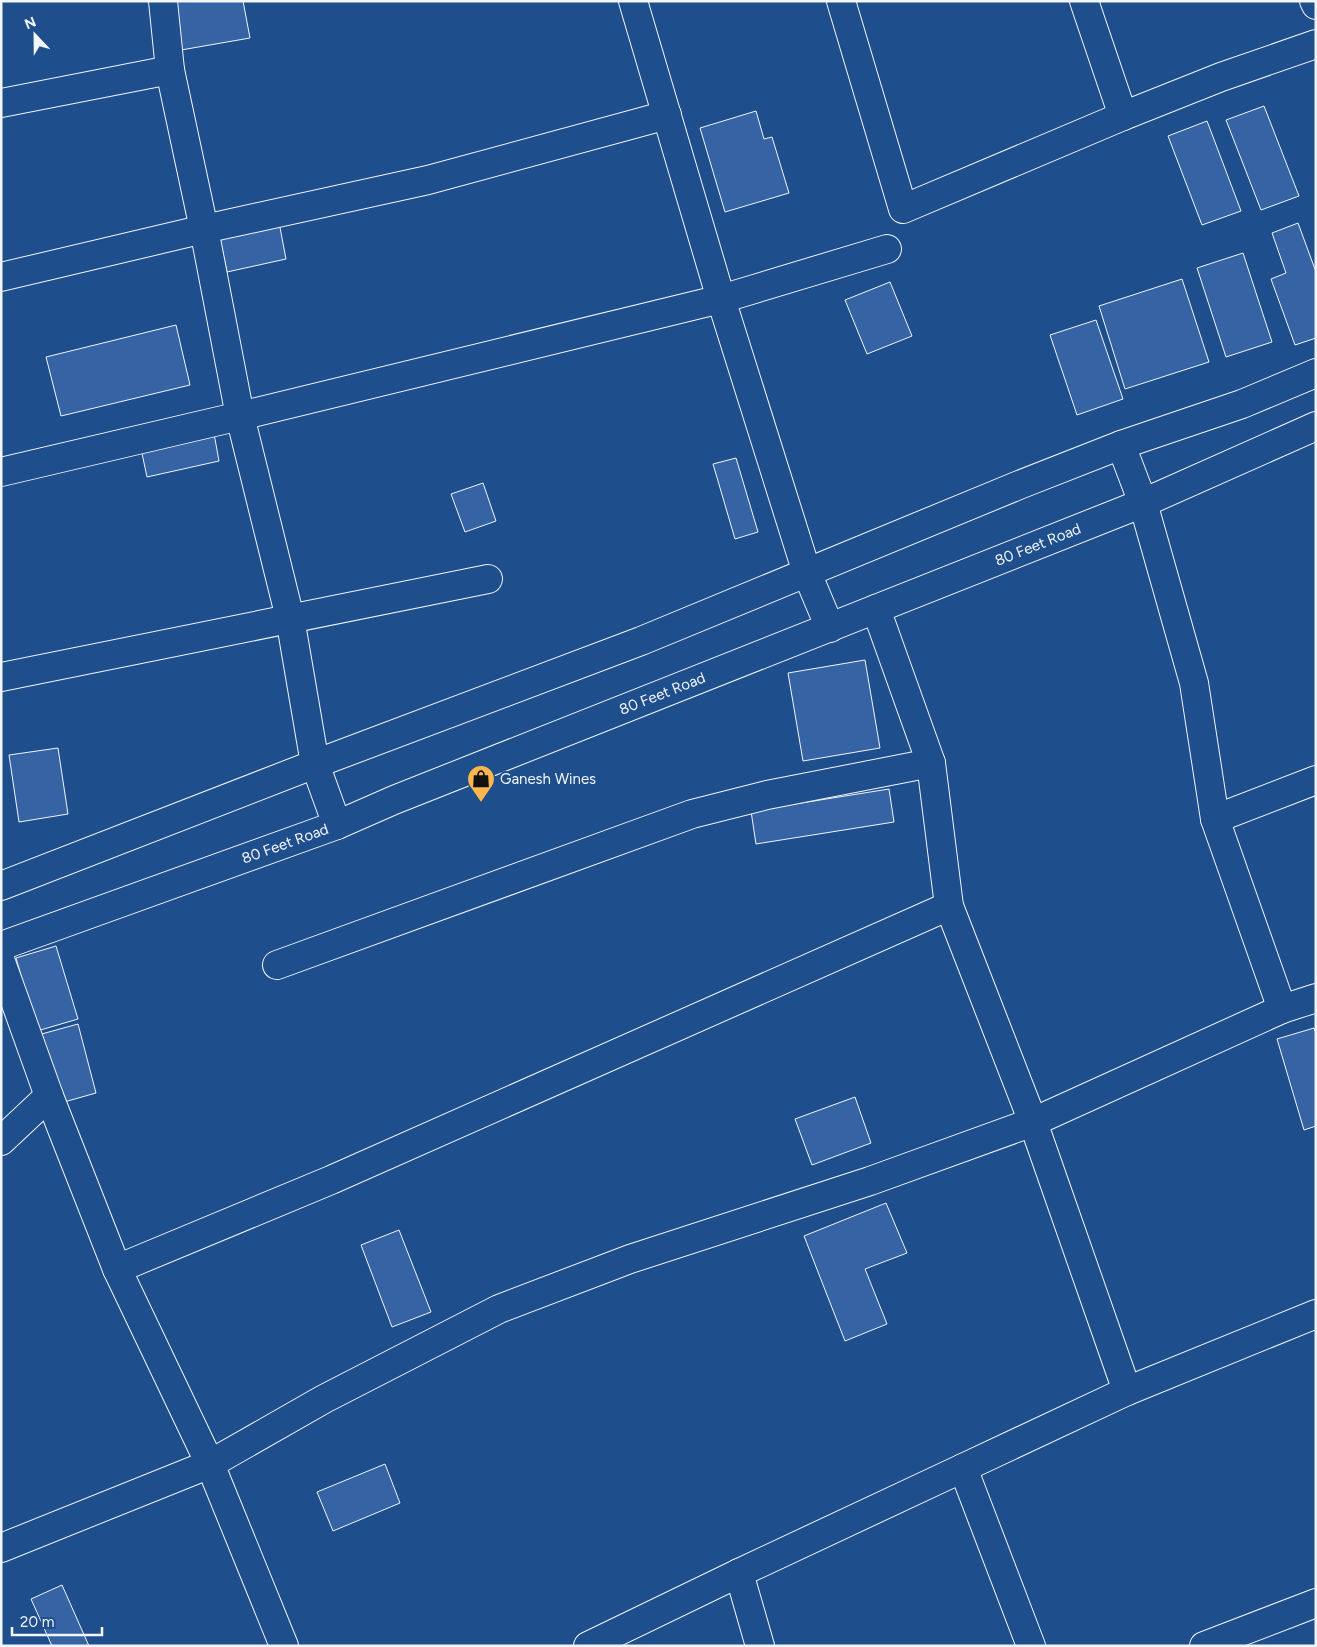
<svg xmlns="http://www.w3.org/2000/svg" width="1317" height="1647" viewBox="0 0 1317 1647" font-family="Figtree,sans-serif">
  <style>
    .building { fill: #3563a3; stroke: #f2f6ff }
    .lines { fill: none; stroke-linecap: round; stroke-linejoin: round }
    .minor-casing { stroke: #f2f6ff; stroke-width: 30 }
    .minor { stroke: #1f4e8c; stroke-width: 28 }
    .labels { text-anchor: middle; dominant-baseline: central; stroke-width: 4; stroke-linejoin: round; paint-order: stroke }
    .street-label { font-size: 15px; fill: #f2f6ff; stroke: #1f4e8c }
    .poi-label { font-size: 15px; fill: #f2f6ff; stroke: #1f4e8c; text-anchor: start }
  </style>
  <rect width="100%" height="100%" fill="#1f4e8c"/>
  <path class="building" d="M172,1H243L250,38L181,50Z
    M1264,106L1299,196L1261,210L1226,120Z
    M756,111L764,139L772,137L789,193L725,212L700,128Z
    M1207,121L1241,211L1202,225L1168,136Z
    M278,217L286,259L227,272L218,230Z
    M1298,223L1316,272V338L1295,345L1271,279L1286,273L1272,233Z
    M1243,253L1272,342L1226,357L1197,268Z
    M1182,279L1209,362L1125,389L1099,306Z
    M890,282L912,336L867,354L845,300Z
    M1096,320L1123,399L1077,415L1050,335Z
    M176,325L190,385L61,416L46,357Z
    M213,428L219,461L147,477L140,444Z
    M736,458L758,532L735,539L713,464Z
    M483,483L496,521L465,532L451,494Z
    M865,660L880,748L803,761L788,673Z
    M58,748L68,814L19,822L9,755Z
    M889,789L894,822L756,844L751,811Z
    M56,946L78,1019L37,1031L16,958Z
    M78,1024L96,1093L57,1104L38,1035Z
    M1314,1028L1316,1034V1126L1304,1130L1277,1039Z
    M855,1097L871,1143L812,1165L795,1119Z
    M886,1203L907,1253L865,1269L887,1324L845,1341L804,1236Z
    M399,1230L431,1312L392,1327L361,1245Z
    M385,1464L400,1503L333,1531L317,1492Z
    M62,1585L89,1646H52L31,1599Z"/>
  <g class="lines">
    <defs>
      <g id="minor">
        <path d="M163,1L170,70L204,229L240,416L290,618L315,764L337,825"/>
        <path d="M633,1L721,299L807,573L830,628"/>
        <path d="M841,1L903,209L1123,116"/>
        <path d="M1084,1L1123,116L1221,77L1316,44"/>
        <path d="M1314,1L1316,5"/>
        <path d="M1,103L170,70"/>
        <path d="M1,277L204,229L428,180L667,115"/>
        <path d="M1121,445L1143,503L1194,683L1215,819L1282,1009"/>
        <path d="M1,472L240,416L721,299L887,249"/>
        <path d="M876,609L931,763L949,906L1033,1122L1127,1391"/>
        <path d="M1,677L488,579"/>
        <path d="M1215,819L1316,780"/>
        <path d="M1,886L315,764L641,641L1019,485L1121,445L1242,404L1316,373"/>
        <path id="s1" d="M1,946L337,825L394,800L1143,503L1316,426"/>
        <path d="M1,962L49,1096L117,1269L210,1464L284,1646"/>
        <path d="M277,965L692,814L767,795L931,763"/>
        <path d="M1,1141L49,1096"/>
        <path d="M117,1269L331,1180L949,906"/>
        <path d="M963,1468L1127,1391L1316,1314"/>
        <path d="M1,1548L210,1464L324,1399L499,1309L630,1259L870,1181L1033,1122L1282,1009L1316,998"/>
        <path d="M739,1573L760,1646"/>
        <path d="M588,1646L739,1573L963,1468L1031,1646"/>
        <path d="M1204,1646L1316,1603"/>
      </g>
    </defs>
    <use href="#minor" class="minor-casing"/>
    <use href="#minor" class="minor"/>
  </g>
  <defs>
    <symbol id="shop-pin" viewBox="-11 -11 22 30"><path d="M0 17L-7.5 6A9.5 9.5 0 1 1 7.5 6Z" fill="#ffb74d" stroke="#1f4e8c"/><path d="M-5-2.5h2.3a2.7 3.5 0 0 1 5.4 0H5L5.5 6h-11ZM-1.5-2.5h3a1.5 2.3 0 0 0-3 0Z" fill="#111"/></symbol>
  </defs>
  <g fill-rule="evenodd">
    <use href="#shop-pin" x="465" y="763" width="32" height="43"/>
  </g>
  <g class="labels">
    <g class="street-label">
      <text stroke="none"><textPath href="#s1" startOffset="1112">80 Feet Road</textPath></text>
      <text stroke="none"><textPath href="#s1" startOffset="708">80 Feet Road</textPath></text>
      <text stroke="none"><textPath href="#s1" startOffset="302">80 Feet Road</textPath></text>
    </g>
    <g class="poi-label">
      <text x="500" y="779">Ganesh Wines</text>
    </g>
  </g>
  <rect width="1317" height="1647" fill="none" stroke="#f2f6ff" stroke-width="5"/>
  <g transform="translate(35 35) rotate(338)" stroke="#1f4e8c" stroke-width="4" paint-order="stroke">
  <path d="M0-4L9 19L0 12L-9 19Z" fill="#f2f6ff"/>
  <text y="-8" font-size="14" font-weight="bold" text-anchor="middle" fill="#f2f6ff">N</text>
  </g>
  <path d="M12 1627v8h90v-8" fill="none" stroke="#f2f6ff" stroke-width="2.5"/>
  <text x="20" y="1627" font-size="15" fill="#f2f6ff" stroke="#1f4e8c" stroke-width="4" paint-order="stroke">20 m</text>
</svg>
